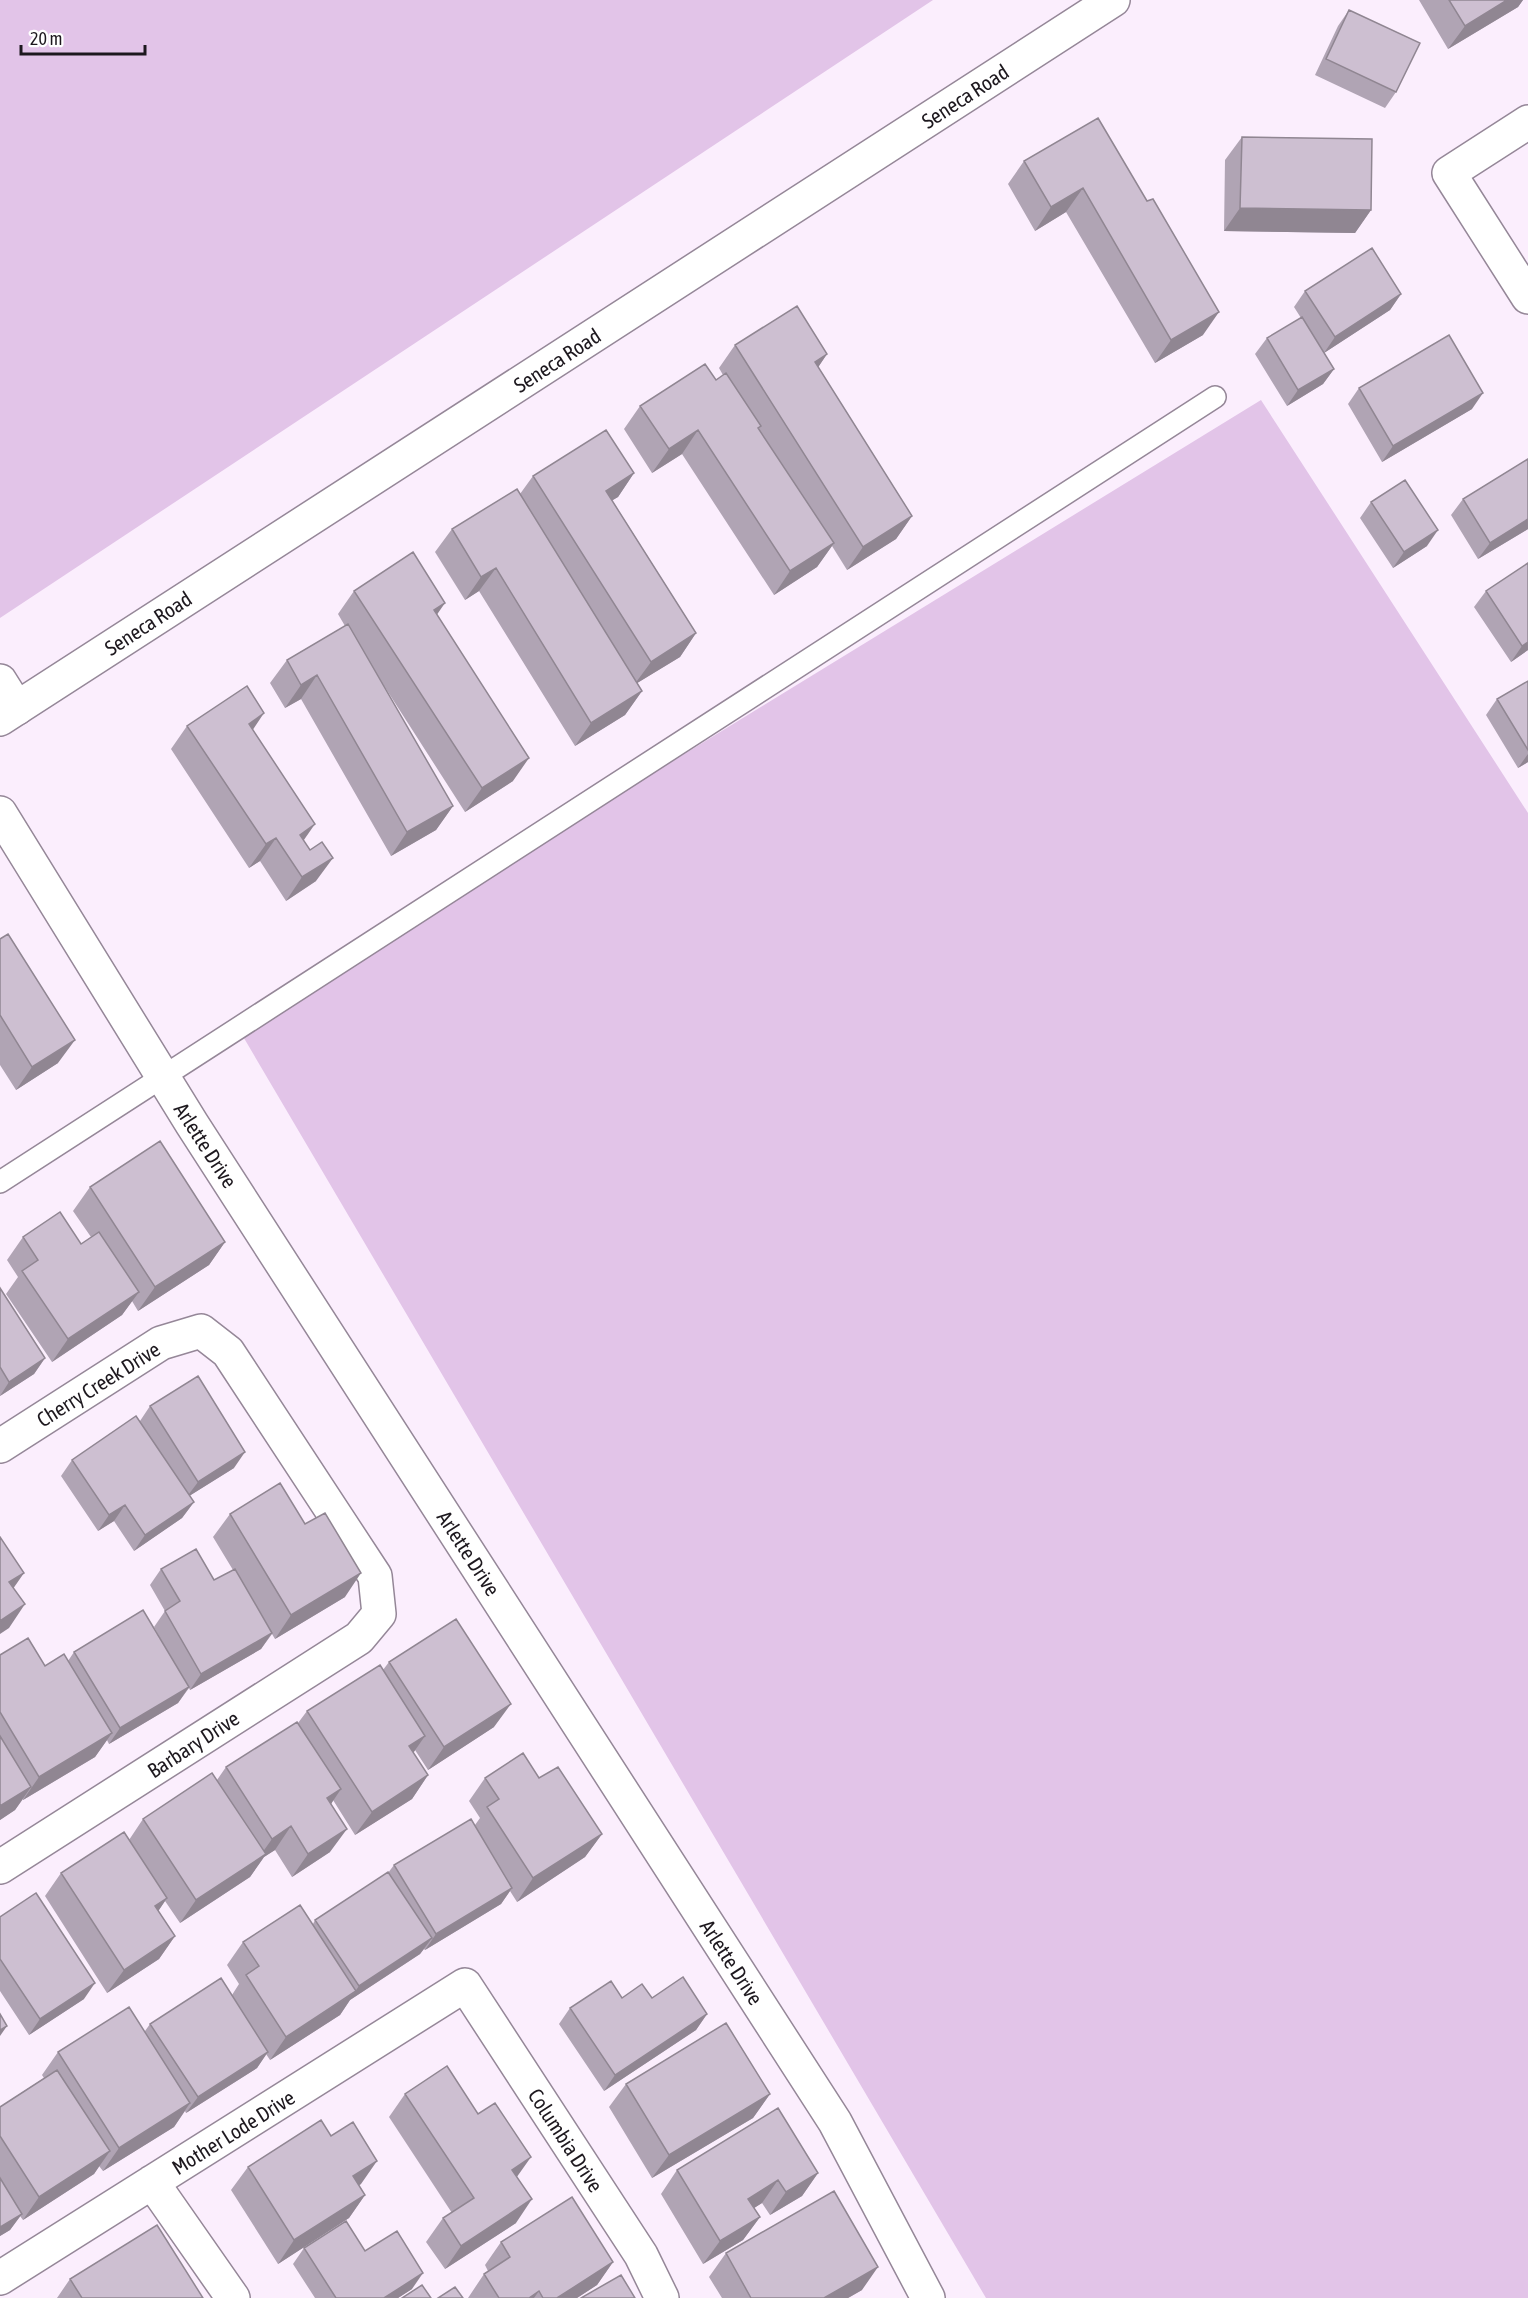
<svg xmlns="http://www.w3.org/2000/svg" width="1528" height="2298" viewBox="0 0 1528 2298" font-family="'Asap Condensed',sans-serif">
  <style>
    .green { fill: #e2c4e8 }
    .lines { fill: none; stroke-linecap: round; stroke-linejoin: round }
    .service-casing { stroke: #958798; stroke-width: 24 }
    .minor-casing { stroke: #958798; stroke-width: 36 }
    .tertiary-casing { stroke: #958798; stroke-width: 36 }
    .service { stroke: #fff; stroke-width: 21 }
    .minor { stroke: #fff; stroke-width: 33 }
    .tertiary { stroke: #fff; stroke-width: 33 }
    .wall { fill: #b0a4b4 }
    .shaded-wall { fill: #908692 }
    .building { fill: #cdbfd1; stroke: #908692; stroke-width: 1.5 }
    .labels { text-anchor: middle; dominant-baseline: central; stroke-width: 4.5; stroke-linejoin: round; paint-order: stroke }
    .street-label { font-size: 21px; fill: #1d181e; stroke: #fff }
  </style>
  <rect width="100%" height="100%" fill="#fbeefd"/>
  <path class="green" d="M0,0H933L0,618Z
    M1261,400L1528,813V2298H986L238,1028Z"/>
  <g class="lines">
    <defs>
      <path id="service" d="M0,1182L1215,397"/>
      <path id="minor" d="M1528,122L1449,173L1528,297
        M0,681L17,708
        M0,1446L161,1343L201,1331L228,1352L375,1576L379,1614L359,1638L0,1867
        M152,2182L233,2298
        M0,2278L465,1985L641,2255L662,2298"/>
      <path id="tertiary" d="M0,719L1113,0
        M0,813L192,1124L835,2122L928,2298"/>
    </defs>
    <use href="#service" class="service-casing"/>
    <use href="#minor" class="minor-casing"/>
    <use href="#tertiary" class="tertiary-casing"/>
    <use href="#service" class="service"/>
    <use href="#minor" class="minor"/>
    <use href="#tertiary" class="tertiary"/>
  </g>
  <path class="wall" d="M1419,0H1523L1518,7L1448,49Z
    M1349,10L1396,92L1385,108L1315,75L1338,26Z
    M1242,137L1371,210L1355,233L1224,231L1225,160Z
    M1024,161L1147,201L1203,335L1155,363L1066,212L1035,231L1008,184Z
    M1305,291L1401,294L1390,310L1324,353L1334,369L1323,384L1287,406L1255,354L1267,338L1301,318L1294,307Z
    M735,345L827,354L818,367L912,516L896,539L847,570L832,546L817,567L774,595L682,454L652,473L624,429L640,406L716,380L723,375L719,368Z
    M1359,388L1472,409L1382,462L1348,404Z
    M1528,459V529L1478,559L1451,515L1463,499Z
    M634,473L618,497L612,500L696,633L680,657L637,683L642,691L625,715L575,746L479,591L465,600L435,552L452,529L520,494L533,476Z
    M1371,502L1427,546L1393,568L1360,518Z
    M354,591L437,615L513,781L465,812L379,678L453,806L436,830L391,856L301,699L285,708L270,683L287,660L345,626L338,614Z
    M1486,591L1528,650L1511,662L1474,607Z
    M1528,681V762L1518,768L1486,715L1497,699Z
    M187,726L253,730L304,841L316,881L286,901L260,861L249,868L171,749Z
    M0,939L58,1063L16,1090L0,1065Z
    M90,1187L225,1242L209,1265L138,1311L132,1301L122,1315L52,1362L6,1294L18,1277L7,1260L23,1237L81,1244L91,1237L73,1211Z
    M0,1288L45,1358L34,1374L0,1396Z
    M150,1406L234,1468L189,1496L194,1502L182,1518L134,1551L114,1521L98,1531L61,1476L72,1460L140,1421Z
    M230,1514L345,1597L275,1639L272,1634L261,1649L190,1690L189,1688L178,1703L109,1744L107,1740L95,1757L23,1800V1799L15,1810L0,1820V1655L45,1666L68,1661L74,1652L169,1654L154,1627L165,1611L150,1585L161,1569L214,1580L233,1570L213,1537Z
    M389,1662L494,1727L428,1770L415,1750L413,1753L428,1775L412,1799L355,1835L333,1800L331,1804L330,1852L292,1877L275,1850L264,1857L250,1877L180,1923L165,1901L158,1911L175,1936L159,1959L107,1993L45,1896L61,1873L129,1840L143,1819L217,1780L226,1767L298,1723L307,1711L383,1670Z
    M485,1778H539L602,1834L585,1857L517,1902L510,1891L501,1904L425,1950L424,1949L420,1954L350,2000L340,2015L270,2060L266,2054L257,2068L186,2113L185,2111L174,2127L103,2171L99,2166L94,2174L23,2220L20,2216L10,2230L0,2236V2107L44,2078L42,2075L58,2052L145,2031L150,2024L232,1995L239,1984L227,1965L243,1942L313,1924L315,1920L388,1873L394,1865L475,1825L480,1818L469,1801Z
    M0,1917L84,1999L29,2035L0,1991Z
    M622,1998H652L707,2014L696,2030L604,2091L559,2024L570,2008Z
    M626,2084L770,2094L753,2118L652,2178L609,2107Z
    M405,2094L517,2177L516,2223L445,2269L426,2242L443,2218L452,2213L389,2117Z
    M248,2167L361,2184L359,2185L365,2195L349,2218L278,2264L231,2190Z
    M677,2170L818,2173L802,2196L770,2215L762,2203L754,2208L760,2217L743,2240L703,2264L661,2194Z
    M501,2242L613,2262L597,2285L577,2298H468L484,2274L488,2271L485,2265Z
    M304,2248L365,2251L412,2289L398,2298H315L293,2264Z
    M726,2253L862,2290L848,2298H722L709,2277Z
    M70,2279L203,2298H57Z"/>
  <path class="shaded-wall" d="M1507,0H1523L1518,7L1448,49L1465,26Z
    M1083,188L1066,212L1035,231L1051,207Z
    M1240,208L1371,210L1355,233L1224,231Z
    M1401,294L1390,310L1324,353L1335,337Z
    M1219,312L1203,335L1155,363L1171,340Z
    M827,354L811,378L815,362Z
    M1334,369L1323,384L1287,406L1298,390Z
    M1483,393L1472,409L1382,462L1393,446Z
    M698,430L682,454L652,473L669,449Z
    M634,473L618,497L590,514L606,491Z
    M912,516L896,539L847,570L863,547Z
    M1528,519V529L1478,559L1490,543Z
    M1438,530L1427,546L1393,568L1404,552Z
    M834,543L817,567L774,595L790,571Z
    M496,568L479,591L465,600L481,577Z
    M445,603L429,626L434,610Z
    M696,633L680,657L634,685L651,662Z
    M1528,642V650L1511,662L1522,646Z
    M317,675L301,699L285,708L301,685Z
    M642,691L625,715L575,746L591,723Z
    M264,713L248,737L249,724Z
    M1528,754V762L1518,768Z
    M529,758L513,781L465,812L482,788Z
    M453,806L436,830L391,856L407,832Z
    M315,824L299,847L300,835Z
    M276,838L260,861L249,868L266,844Z
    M333,858L316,881L286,901L302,877Z
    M75,1040L58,1063L16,1090L32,1067Z
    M225,1242L209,1265L138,1311L155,1287Z
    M139,1292L122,1315L52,1362L68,1339Z
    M45,1358L34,1374L0,1396L9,1382Z
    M245,1452L234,1468L186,1498L198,1482Z
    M194,1502L182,1518L134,1551L145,1535Z
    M125,1505L114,1521L98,1531L109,1515Z
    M24,1573L8,1596L9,1582Z
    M361,1573L345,1597L275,1639L291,1615Z
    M25,1604L9,1628L0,1634V1621Z
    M272,1633L261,1649L190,1690L201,1674Z
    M189,1687L178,1703L109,1744L120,1728Z
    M511,1704L494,1727L428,1770L444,1747Z
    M112,1733L95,1757L23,1800L39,1777Z
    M425,1736L409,1759V1746Z
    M428,1775L412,1799L355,1835L372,1812Z
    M31,1787L15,1810L0,1820V1806Z
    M341,1789L325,1813L327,1798Z
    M291,1826L275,1850L264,1857L250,1877L180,1923L196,1900L257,1860L272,1839Z
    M347,1829L330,1852L292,1877L308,1854Z
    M602,1834L585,1857L517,1902L533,1878Z
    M512,1888L501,1904L425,1950L436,1934Z
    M167,1898L151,1922L155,1906Z
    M175,1936L159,1959L107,1993L124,1970Z
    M432,1938L420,1954L350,2000L340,2015L270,2060L286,2037L354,1993L359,1986Z
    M95,1983L84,1999L29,2035L40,2019Z
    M707,2014L696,2030L604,2091L615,2075Z
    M7,2026L0,2036V2030Z
    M268,2052L257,2068L186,2113L198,2097Z
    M770,2094L753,2118L652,2178L669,2155Z
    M190,2103L174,2127L103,2171L119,2148Z
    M110,2151L94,2174L23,2220L39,2197Z
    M531,2157L514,2181L512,2170Z
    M377,2161L361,2184L336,2199L353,2176Z
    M818,2173L802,2196L770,2215L786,2192Z
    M778,2180L762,2203L732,2222L748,2199Z
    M365,2195L349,2218L278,2264L294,2240Z
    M532,2199L516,2223L445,2269L461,2246Z
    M22,2214L10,2230L0,2236V2227Z
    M760,2217L743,2240L703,2264L720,2241Z
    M613,2262L597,2285L577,2298H557Z
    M878,2267L862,2290L848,2298H824Z
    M423,2273L412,2289L398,2298H384Z
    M539,2291L534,2298H529Z"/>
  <path class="building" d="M1449,0H1507L1465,26Z
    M1349,10L1420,43L1396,92L1326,59Z
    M1098,118L1147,201L1153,199L1219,312L1171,340L1083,188L1051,207L1024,161Z
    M1242,137L1372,139L1371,210L1240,208Z
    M1372,248L1401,294L1335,337L1305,291Z
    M797,306L827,354L815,362L912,516L863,547L735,345Z
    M1302,317L1334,369L1298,390L1267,338Z
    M1449,335L1483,393L1393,446L1359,388Z
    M705,364L716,380L726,373L761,426L758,428L834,543L790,571L698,430L669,449L640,406Z
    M606,430L634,473L606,491L696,633L651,662L533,476Z
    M1528,459V519L1490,543L1463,499Z
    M1405,480L1438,530L1404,552L1371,502Z
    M517,489L642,691L591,723L496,568L481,577L452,529Z
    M413,552L445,603L434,610L529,758L482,788L354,591Z
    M1528,563V642L1522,646L1486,591Z
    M348,624L453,806L407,832L317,675L301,685L287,660Z
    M1528,681V750L1497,699Z
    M247,686L264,713L249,724L315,824L300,835L310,850L322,842L333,858L302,877L276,838L266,844L187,726Z
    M8,934L75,1040L32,1067L0,1015V939Z
    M160,1141L225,1242L155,1287L90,1187Z
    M60,1212L81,1244L99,1232L139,1292L68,1339L22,1271L38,1260L23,1237Z
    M0,1288L45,1358L9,1382L0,1367Z
    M198,1376L245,1452L198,1482L150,1406Z
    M136,1416L194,1502L145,1535L125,1505L109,1515L72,1460Z
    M280,1483L305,1524L325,1513L361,1573L291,1615L230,1514Z
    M0,1537L24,1573L9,1582L25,1604L0,1621Z
    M196,1549L214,1580L235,1569L272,1633L201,1674L165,1611L180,1601L161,1569Z
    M143,1610L189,1687L120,1728L74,1652Z
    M456,1619L511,1704L444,1747L389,1662Z
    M28,1638L45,1666L64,1654L112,1733L39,1777L0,1712V1655Z
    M380,1665L425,1736L409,1746L428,1775L372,1812L307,1711Z
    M297,1722L341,1789L327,1798L347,1829L308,1854L291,1826L272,1839L226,1767Z
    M0,1736L31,1787L0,1806Z
    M523,1753L539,1778L558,1767L602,1834L533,1878L487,1807L499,1799L485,1778Z
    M212,1773L266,1854L196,1900L143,1819Z
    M471,1819L512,1888L436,1934L394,1865Z
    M124,1832L167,1898L155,1906L175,1936L124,1970L61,1873Z
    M388,1872L432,1938L359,1986L315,1920Z
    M36,1893L95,1983L40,2019L0,1959V1917Z
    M300,1905L356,1991L286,2037L246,1975L259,1966L243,1942Z
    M683,1977L707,2014L615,2075L570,2008L611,1981L622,1998L642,1984L652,1998Z
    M221,1978L268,2052L198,2097L150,2024Z
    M129,2007L190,2103L119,2148L58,2052Z
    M0,2014L7,2026L0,2030Z
    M726,2023L770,2094L669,2155L626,2084Z
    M447,2066L478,2114L495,2103L531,2157L512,2170L532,2199L461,2246L443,2218L474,2198L405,2094Z
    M57,2070L110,2151L39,2197L0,2136V2107Z
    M778,2108L818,2173L786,2192L778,2180L748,2199L760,2217L720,2241L677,2170Z
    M321,2120L331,2136L353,2122L377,2161L353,2176L365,2195L294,2240L248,2167Z
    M0,2178L22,2214L0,2227Z
    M834,2191L878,2267L824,2298H751L726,2253Z
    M572,2197L613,2262L557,2298H543L539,2291L529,2298H499L484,2274L510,2257L501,2242Z
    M346,2221L365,2251L397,2231L423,2273L384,2298H336L304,2248Z
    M157,2225L203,2298H82L70,2279Z
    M621,2275L635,2298H581Z
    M422,2285L431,2298H402Z
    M455,2287L463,2298H438Z"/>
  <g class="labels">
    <g class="street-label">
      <text transform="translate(965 96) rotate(-33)">Seneca Road</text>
      <text transform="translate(557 360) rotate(-33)">Seneca Road</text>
      <text transform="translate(148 623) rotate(-33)">Seneca Road</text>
      <text transform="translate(206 1145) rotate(57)">Arlette Drive</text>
      <text transform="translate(98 1384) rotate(-32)">Cherry Creek Drive</text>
      <text transform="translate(469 1553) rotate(57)">Arlette Drive</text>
      <text transform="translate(193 1744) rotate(-33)">Barbary Drive</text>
      <text transform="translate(732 1962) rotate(57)">Arlette Drive</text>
      <text transform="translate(233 2132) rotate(-32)">Mother Lode Drive</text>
      <text transform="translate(566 2140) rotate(57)">Columbia Drive</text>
    </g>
  </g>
  <path d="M21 45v9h124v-9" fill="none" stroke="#1d181e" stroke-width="3"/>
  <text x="30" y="45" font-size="18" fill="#1d181e" stroke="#ffffff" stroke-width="4.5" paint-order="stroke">20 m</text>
</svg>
